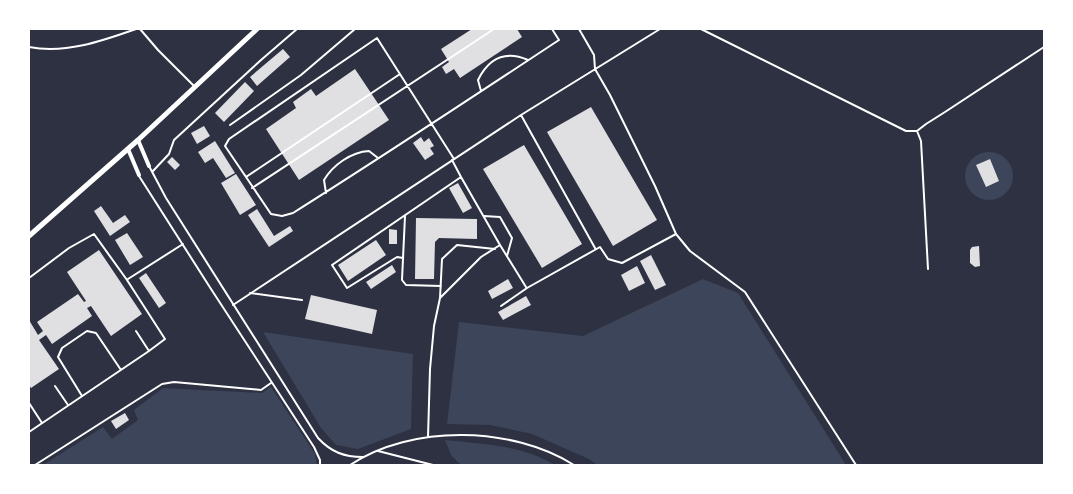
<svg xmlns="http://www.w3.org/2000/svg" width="1073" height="494" viewBox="0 0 1073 494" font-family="Barlow,sans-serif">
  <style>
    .green { fill: #3c4559 }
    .building { fill: #e0e0e3 }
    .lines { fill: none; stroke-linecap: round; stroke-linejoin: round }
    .service { stroke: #fff; stroke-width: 2 }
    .minor { stroke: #fff; stroke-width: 4 }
    .tertiary { stroke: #fff; stroke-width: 5 }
  </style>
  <rect width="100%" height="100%" fill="#2d3142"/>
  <path class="green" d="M965 176a24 24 0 1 1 48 0a24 24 0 1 1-48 0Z
    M703,279L738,293L846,465H597L589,459L532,434L490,425L447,424L459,322L583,336Z
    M263,332L413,354L411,429L358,449L336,445L321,428Z
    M271,387L315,454L317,465H43L103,427L112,439L138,420L134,410L163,388L262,393Z
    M445,440C483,444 522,445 555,465H461L451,455Z"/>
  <path class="building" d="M472,29H517L522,37L460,78L454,69L446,74L442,67L449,62L441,49Z
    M283,49L290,57L257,86L250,77Z
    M355,69L389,120L299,180L266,129L296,108L293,102L311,89L316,96Z
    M245,82L254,91L224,122L215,113Z
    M591,107L657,220L613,246L547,132Z
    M204,126L210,136L197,144L191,133Z
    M421,137L424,142L429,138L434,146L430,148L434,154L425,160L413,143Z
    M215,141L235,173L226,178L213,158L205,163L198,152Z
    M524,145L582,244L542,268L483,169Z
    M172,157L180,165L175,170L167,162Z
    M990,159L999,181L986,187L976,165Z
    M236,174L256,205L240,215L221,183Z
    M458,183L472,208L463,213L449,188Z
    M101,206L113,223L125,215L130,222L110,236L94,211Z
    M257,209L274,236L290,226L293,231L269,247L248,215Z
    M416,218L477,219V239L439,238L435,242L434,279H415Z
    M389,229L397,230V244H389Z
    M127,233L143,257L130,265L115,240Z
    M376,240L386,255L348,281L338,265Z
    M979,246L980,266L975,267L970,263V250L972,247Z
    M99,250L142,314L111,336L91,306L87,308L92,316L52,344L46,335L39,340L59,369L31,388L29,385V320L38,335L43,331L37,322L78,294L84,302L86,301L67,272Z
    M651,255L666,285L655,290L640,261Z
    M392,265L396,272L371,289L366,282Z
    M637,266L645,283L629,291L621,275Z
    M146,273L166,303L159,308L139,278Z
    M508,279L513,288L492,299L488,291Z
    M311,295L377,310L372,334L305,319Z
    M526,296L531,305L503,320L498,312Z
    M125,413L129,420L116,429L111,421Z"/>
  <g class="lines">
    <path class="service" d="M140,29L158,50L195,87
      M579,29L594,55L595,69L610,95L655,186L676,234L690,251L745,292L856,465
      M701,29L906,131H917L926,124L945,112L1044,47
      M29,47C66,54 102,41 136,29
      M481,91L478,80C489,58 505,50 528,60
      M521,115L595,248
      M230,125L301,75L355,29
      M917,131L921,141L928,269
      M454,159L377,38L229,139L225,146L271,214L282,216L293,213C382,157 471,98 559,40L552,29
      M452,160L461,177
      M149,166L166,198L318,438C331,452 344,457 363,457
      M153,171L169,154L174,140L261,60L297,29
      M139,176L211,289L314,447L320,460V465
      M246,177L400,74
      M252,188L494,29
      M326,193L324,180C333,165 351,152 369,151L378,158
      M405,216L402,280L406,285L441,286
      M484,216L500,217L512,238L507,256
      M500,245L526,287
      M403,258L397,257L347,288L332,265L461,177L500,245L481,257L440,298L434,326L430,369L428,437
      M29,278L69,248L94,234L127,280L165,339L149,351L29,432
      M128,279L183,244
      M250,293L302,300
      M440,298L442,259L457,245L495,249
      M233,305L521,115L660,29
      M501,306L527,288L600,247L608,259L622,263L676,234
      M136,331L149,351
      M55,386L68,405
      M82,396L58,357L62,348L87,331L96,333L121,370
      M29,403L42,423
      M378,451L433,465
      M35,465L162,384L174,382L261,390L271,383
      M350,465C412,424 512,426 574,465"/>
    <path class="minor" d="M138,140L149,166
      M128,149L139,175"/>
    <path class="tertiary" d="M29,236L138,140L257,29"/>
  </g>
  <rect width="1073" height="494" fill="none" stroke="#ffffff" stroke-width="60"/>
</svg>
